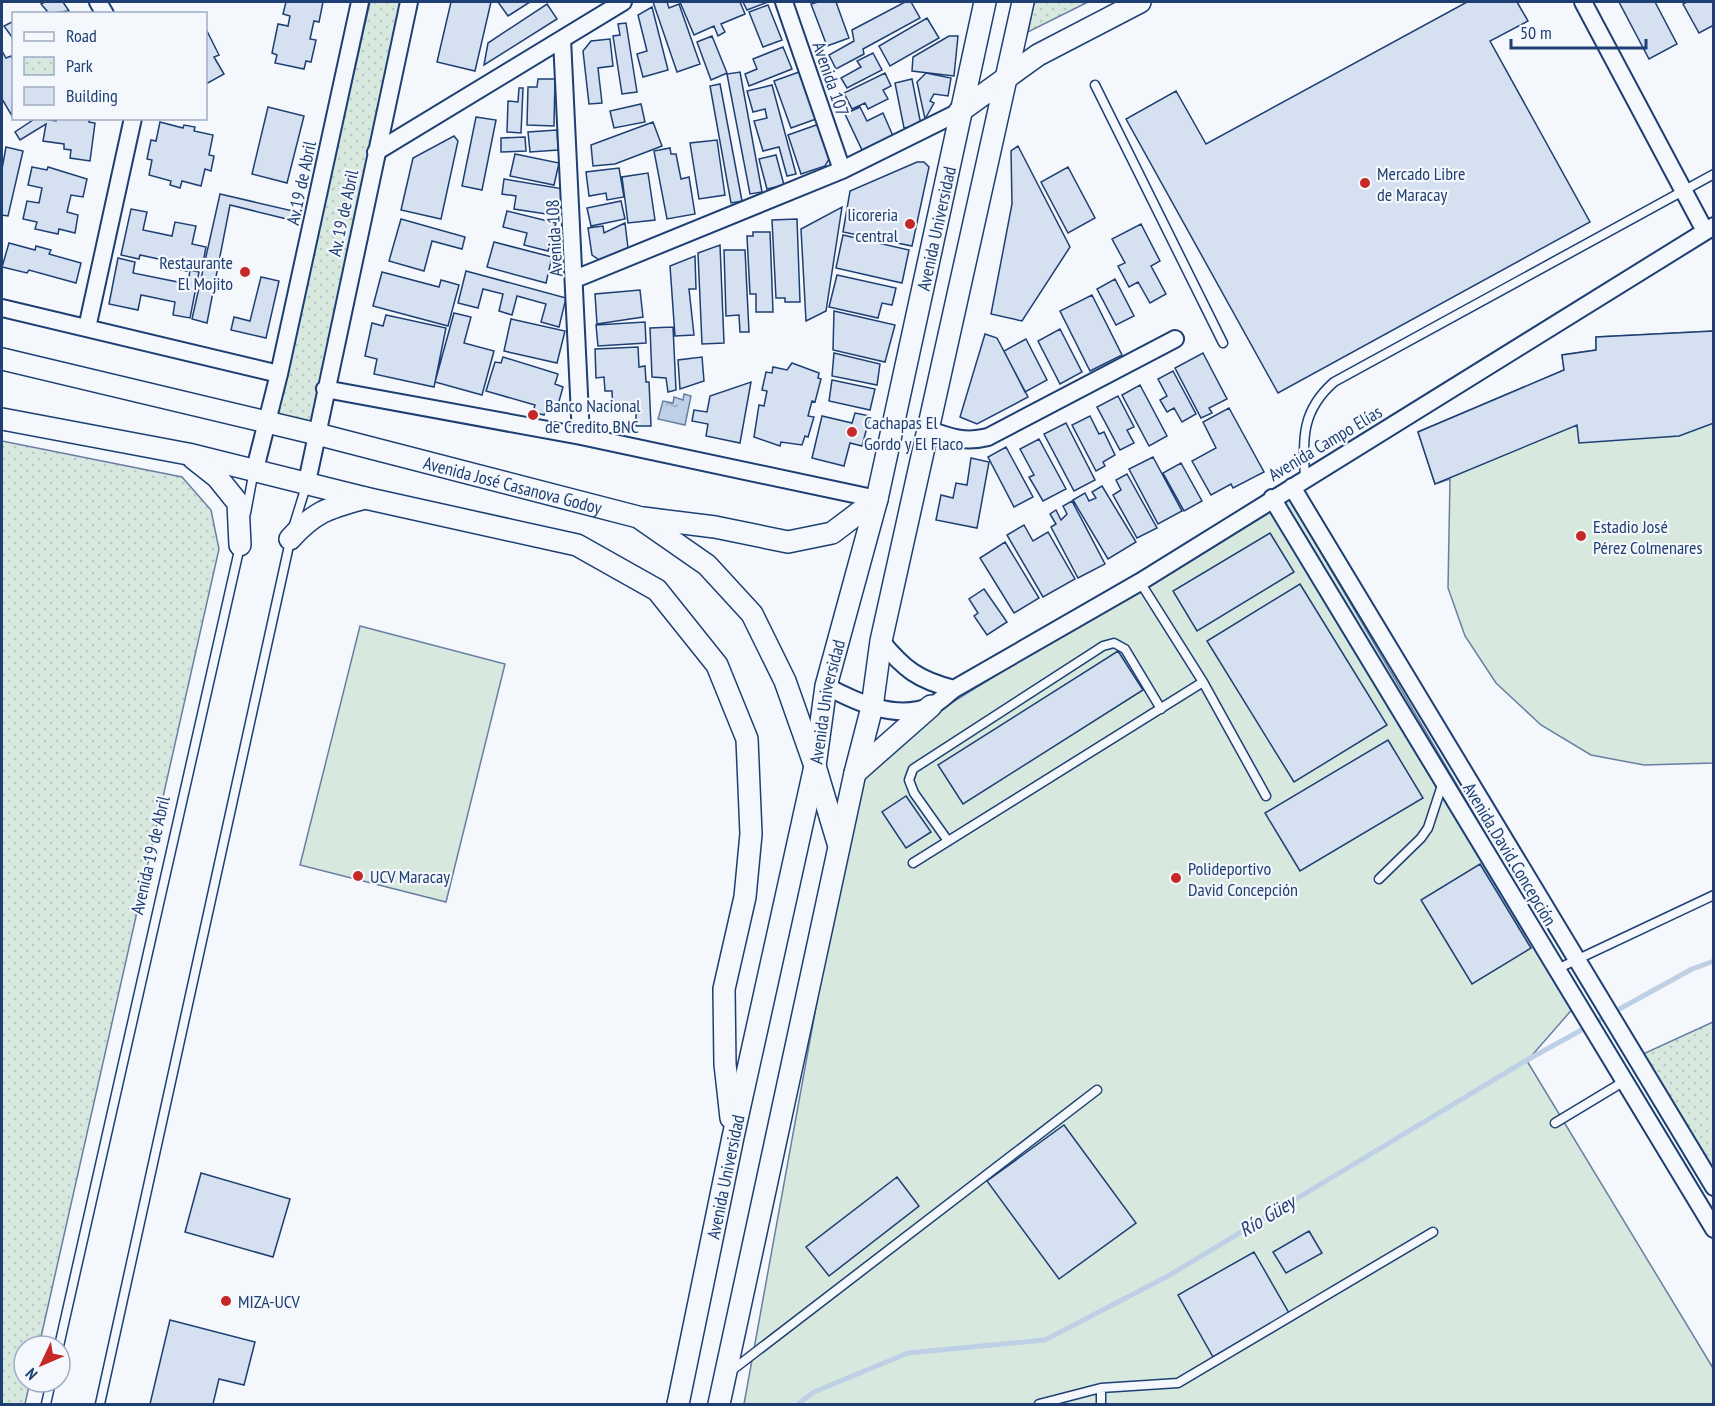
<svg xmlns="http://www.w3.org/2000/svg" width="1715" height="1406" viewBox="0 0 1715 1406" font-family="'PT Sans Narrow',sans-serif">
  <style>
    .park { fill: url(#park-dots); stroke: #687fa3; stroke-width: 1.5 }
    .pitch { fill: #d7e8df; stroke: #687fa3; stroke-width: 1.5 }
    .water { fill: url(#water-ripples); stroke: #687fa3; stroke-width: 1.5 }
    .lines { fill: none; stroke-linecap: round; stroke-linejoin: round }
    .stream { stroke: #bed0e5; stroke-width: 5 }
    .building { fill: #d5e0f0; stroke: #1d3f73; stroke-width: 1.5 }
    .service-casing { stroke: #1d3f73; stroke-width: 11 }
    .minor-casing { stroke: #1d3f73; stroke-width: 20 }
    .tertiary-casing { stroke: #1d3f73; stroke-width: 24 }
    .service { stroke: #f4f7fb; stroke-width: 8 }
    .minor { stroke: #f4f7fb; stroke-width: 16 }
    .tertiary { stroke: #f4f7fb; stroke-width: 21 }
    .poi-dot { fill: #c62828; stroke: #f4f7fb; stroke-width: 2 }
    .labels { text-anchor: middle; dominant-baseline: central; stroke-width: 4.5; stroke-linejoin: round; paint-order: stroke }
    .street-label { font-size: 18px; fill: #1d3f73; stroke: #f4f7fb }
    .poi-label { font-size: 18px; fill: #1d3f73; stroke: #f4f7fb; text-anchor: start }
    .water-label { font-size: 20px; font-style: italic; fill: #1d3f73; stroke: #f4f7fb }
  </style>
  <defs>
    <pattern id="park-dots" width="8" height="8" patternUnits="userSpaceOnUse" patternTransform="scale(1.5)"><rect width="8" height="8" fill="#d7e8df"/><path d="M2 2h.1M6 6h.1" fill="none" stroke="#b8c8c3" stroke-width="1.8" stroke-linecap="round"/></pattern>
    <pattern id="water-ripples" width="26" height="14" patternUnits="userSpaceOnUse" patternTransform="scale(1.5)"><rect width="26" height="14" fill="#bed0e5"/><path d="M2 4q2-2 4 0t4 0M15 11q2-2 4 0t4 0" fill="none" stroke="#9aaabe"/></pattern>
  </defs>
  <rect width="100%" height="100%" fill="#f4f7fb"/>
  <path class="park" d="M370,2H405L311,425L275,418Z
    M1034,2H1088L1028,32Z
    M2,441L182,477L211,510L219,549L39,1346H24V1382H30L25,1404H2Z
    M1713,1022V1169L1643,1054Z"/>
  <path class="pitch" d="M1713,331V763L1644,765L1591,755L1541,725L1496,683L1465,636L1448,588L1450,479L1435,484L1418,432L1564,370L1562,355L1596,350V337Z
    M1287,495L1582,998L1527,1061L1713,1368V1404H744L861,759Z
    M360,626L505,664L446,902L300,865Z"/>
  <path class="water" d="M684,394L691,396L685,425L658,419L663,401L673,403L674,397L683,400Z"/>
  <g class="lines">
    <path class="stream" d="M798,1404L814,1392L908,1353L1045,1340L1168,1276L1527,1060L1692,969L1714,961"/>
  </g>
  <path class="building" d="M45,2H63L69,11L43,14L47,11L41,4Z
    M286,2H323L319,22L314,21L310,39L316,40L311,62L306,61L304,69L275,63L277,55L272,53L278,24L288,26L290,16L283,14Z
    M451,2H491L475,71L437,62Z
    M498,2H530L508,16Z
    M653,2H667L669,8L679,4L700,64L677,72Z
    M680,2H740L745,14L721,24L725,32L718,36L714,26L694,35Z
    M743,2H768L747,10Z
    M818,2H836L849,38L827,46L811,4Z
    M905,2H911L920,18L863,49L864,54L836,69L829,55L854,41L852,30Z
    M1467,2H1517L1528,21L1490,41L1590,222L1278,393L1126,119L1176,91L1206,144Z
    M1619,2H1655L1677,44L1649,59Z
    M1687,2H1714V25L1699,33L1683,4Z
    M547,4L557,19L484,65L488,43Z
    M768,5L782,40L763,47L749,12Z
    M652,7L668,70L643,77L637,54L647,51L638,15Z
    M927,18L939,38L890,66L879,46Z
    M14,21V40L4,26Z
    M626,23L637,92L622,94L613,36L620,35L618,24Z
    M206,29L219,55L214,57L224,74L206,84Z
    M712,36L727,73L711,80L697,42Z
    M949,36H958L954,76L912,71L913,57Z
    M610,39L613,66L598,68L602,103L589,104L583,51L591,41Z
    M783,47L792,69L749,86L745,74L757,69L753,59Z
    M2,51L6,58L11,56L14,61L12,116L2,99Z
    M873,53L882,70L847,88L841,78L861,67L857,61Z
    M740,72L762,192L750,194L727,74Z
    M799,72L816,119L791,128L774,81Z
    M885,73L891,86L883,90L888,99L868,109L865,103L852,109L844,93Z
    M926,73L951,78L948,96L934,94L930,101L934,103L925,119L917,82Z
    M538,79H555L554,126L527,125L528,87H537Z
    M912,79L921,125L904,128L895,83Z
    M720,84L742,201L731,203L710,86Z
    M772,85L796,174L787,176L779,147L763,151L754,121L767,118L765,109L753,112L747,91Z
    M519,88H523L521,133L507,132L508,101L518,102Z
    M641,104L645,122L614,128L610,111Z
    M268,107L304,116L287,183L252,174Z
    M860,107L867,121L883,113L893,136L862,150L845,114Z
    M476,117L496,120L482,190L462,186Z
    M36,118L56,121V118H89V122L95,123L90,161L70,158L71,150L64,149V144L43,141L46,124L20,140L15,132Z
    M160,122L183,128L184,125L195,127L194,131L213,135L209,155L214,156L211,171L205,169L201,186L182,181L180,188L170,185L171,181L149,175L152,160L147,159L151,140L156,141Z
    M653,122L662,146L615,164L593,166L591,145Z
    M819,124L831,156L825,166L801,174L788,135Z
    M557,130L558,150L530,152L528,132Z
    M454,136L458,141L441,219L401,210L413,158Z
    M525,137L526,151L501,152V138Z
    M717,140L725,195L699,199L690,143Z
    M1018,146L1070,247L1022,321L991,314L1012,204L1011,151Z
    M6,147L23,151L8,216L2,215V169Z
    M670,148L671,154H676L681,179L689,177L695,214L667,219L654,151Z
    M515,154L559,163L554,185L510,176Z
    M776,155L784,185L767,189L759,159Z
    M917,162H924L929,167L912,246L843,232L850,191Z
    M32,167L47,170L48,167L87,179L83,197L71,195L67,212L78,215L75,233L59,229L58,234L35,229L37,222L23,219L27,201L39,203L42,188L28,185Z
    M1068,167L1095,218L1068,233L1041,182Z
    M619,168L624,197L607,200L606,193L589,196L586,172Z
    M648,173L655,220L628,223L622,177Z
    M504,179L564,189L559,216L514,209L516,196L502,194Z
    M220,194L293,211L291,220L230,205L207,323L192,319Z
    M621,201L625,219L591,226L587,208Z
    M842,207L826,311L806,321L801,229Z
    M131,209L147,212L143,230L172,236L175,222L196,226L192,244L206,247L203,263L189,260L187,271L167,267L168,261L140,255L139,259L121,255Z
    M507,211L556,223L548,251L524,245L527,233L503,227Z
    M401,219L465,237L462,249L432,241L424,271L389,261Z
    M797,219L800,302H785V298H776L772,220Z
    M625,223L628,248L601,261L592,255L588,228L603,226L604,233Z
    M1141,224L1160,261L1151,266L1166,294L1150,303L1138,282L1129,287L1118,266L1125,263L1112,239Z
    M753,232H770L773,312H756V294H750L747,236H753Z
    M843,235L909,250L902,283L836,268Z
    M494,242L552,257L546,283L487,267Z
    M9,243L35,250L36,246L51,250L49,254L81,263L76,283L29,270L27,273L2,267Z
    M720,245L724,343L702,344L698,253Z
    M724,250H745L749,332H740L739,315L726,316Z
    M695,256L696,289H689L694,335L675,336L670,266Z
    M118,258L135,262L133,273L188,284L190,270L199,272L190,318L173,315L175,302L141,295L138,310L109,304Z
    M466,271L566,298L559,327L541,322L546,304L517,296L512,315L499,311L503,294L483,289L478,308L458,303Z
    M382,272L439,287L441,280L459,285L448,326L373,306Z
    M837,275L896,288L892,305L882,303L878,318L829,307Z
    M261,277L279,281L266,338L231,330L234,317L250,321Z
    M1115,279L1134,316L1116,325L1097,289Z
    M640,290L643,317L597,324L595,294Z
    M1092,295L1122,355L1090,371L1060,311Z
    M834,311L895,325L885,362L833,350Z
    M454,313L471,317L464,343L494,351L482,395L435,382Z
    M386,315L446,328L434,387L374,374L377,359L365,356L372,323L383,326Z
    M511,319L565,331L557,363L504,351Z
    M645,322L646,343L598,346L596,325Z
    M673,327L676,390L668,392L666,378L652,377L650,328Z
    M1060,329L1082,372L1060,384L1038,341Z
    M1714,331V423L1679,436L1579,443L1577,425L1435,484L1418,432L1564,370L1562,355L1596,350V337Z
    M985,334L997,338L1028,397L977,424L960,417Z
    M1026,339L1047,380L1025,392L1004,351Z
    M638,347L639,367L645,366L646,382H649L651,426H636V411L613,412L612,391H605L604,377L596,378L595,349Z
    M834,353L880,364L877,385L832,376Z
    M1203,353L1227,399L1209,408L1212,413L1201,418L1175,368Z
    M503,357L558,374L555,384L563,387L556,412L546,409L544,415L533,412L535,405L486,391L495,362L501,363Z
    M702,357L704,381L680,389L678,360Z
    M792,363L819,373L818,378L821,379L815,402L812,401L808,416L814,417L808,437L805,436L802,445L781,442L780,446L754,437L759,405L764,406L767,391L762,390L766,372L772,373L773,367L787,370Z
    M1173,371L1196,414L1182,422L1174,408L1167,412L1160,400L1167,396L1158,379Z
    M832,380L875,389L870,410L829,401Z
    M751,382L740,443L706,436L708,424L692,421L694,410L707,412L710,396Z
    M1140,385L1167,436L1149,446L1122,395Z
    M1118,396L1134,427L1127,430L1134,443L1120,450L1097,407Z
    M1229,408L1264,472L1233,488L1231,484L1211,495L1192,461L1216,448L1203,422Z
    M855,413L870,416L862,446L850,443L844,466L812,458L822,416L852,423Z
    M1090,416L1099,434L1104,432L1115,455L1103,462L1105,466L1096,471L1072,425Z
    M1066,423L1095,480L1074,491L1044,434Z
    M1039,439L1066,489L1043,501L1029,477L1034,475L1020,449Z
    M1006,447L1033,497L1014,507L988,457Z
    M1153,457L1182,511L1158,524L1129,469Z
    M971,458L989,462L977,528L936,520L941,495L953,498L956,483L967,485Z
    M1181,463L1202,501L1184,511L1163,473Z
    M1127,474L1157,528L1137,538L1113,495L1121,490L1116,480Z
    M1102,486L1136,542L1108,559L1073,500L1085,493L1089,501L1096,498L1092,492Z
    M1072,501L1105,564L1078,578L1051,527L1056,524L1050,514L1056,510L1061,520L1067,514L1063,506Z
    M1024,525L1033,541L1048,532L1075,579L1043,597L1007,535Z
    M1270,533L1294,572L1197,631L1173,591Z
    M1005,542L1039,598L1014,613L980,558Z
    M1300,584L1387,725L1294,782L1207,641Z
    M984,589L1007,622L987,635L974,616L978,613L969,599Z
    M1118,651L1143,690L963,804L938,765Z
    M1388,740L1423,798L1300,871L1265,813Z
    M906,796L931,832L906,848L882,812Z
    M1480,864L1531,948L1472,984L1421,900Z
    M1064,1125L1136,1223L1059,1279L987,1181Z
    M201,1173L290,1199L273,1257L185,1232Z
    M897,1177L919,1206L829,1276L806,1247Z
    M1309,1231L1322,1253L1286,1273L1273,1252Z
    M1254,1252L1289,1313L1213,1357L1178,1295Z
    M170,1320L255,1342L244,1385L219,1379L213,1404H150Z"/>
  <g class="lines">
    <defs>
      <path id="service" d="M1095,85L1223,343
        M1305,479C1303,438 1301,411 1334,382L1714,174
        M246,513L254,470
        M293,528L307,483
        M1140,582L1203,682L1266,796
        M948,841L914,793L909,780L913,769L1103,646L1114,643L1125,649L1161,709
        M913,863L1203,682
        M1379,879L1421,838L1428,828L1443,782
        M1557,969L1714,895
        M1555,1123L1623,1082
        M59,1346L240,546
        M731,1371L1097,1090
        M46,1404L51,1382
        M100,1404L290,541
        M1039,1404L1101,1388L1178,1383L1433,1232
        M1101,1404V1388"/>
      <path id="minor" d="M98,2L105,14
        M784,2L842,170
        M1583,2L1705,231
        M562,39L581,436
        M376,152L623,2
        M575,279L842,170L959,112
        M2,308L279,374
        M87,328L133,118
        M325,389L581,436L877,499
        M927,429C949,437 965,443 988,437L1175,339
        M255,469L279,374L360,2
        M307,482L409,2
        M1292,487L1714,1187
        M1272,498L1714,1229
        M881,641C904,669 918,680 954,689
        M826,686C856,702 896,721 931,706C939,703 947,694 954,689L1140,582L1714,226"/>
      <g id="tertiary">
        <path d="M959,112L1038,55L1140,2"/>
        <path id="s1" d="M2,359L317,434L638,517L707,565L752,614L785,681L815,766L838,843"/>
        <path d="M2,419L188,454L365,498L577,545L657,590L717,665L747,739L751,834L745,897L724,989L725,1064L731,1118"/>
        <path d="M193,458L217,477L238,503L240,545"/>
        <path d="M643,518L715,527L788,542L832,533L877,499"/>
        <path d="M290,539C315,511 329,508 365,498"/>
        <path d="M855,773L931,706"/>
        <path id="s2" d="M678,1404L733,1137L815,766L826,686L877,499L985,2"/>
        <path d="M719,1404L855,773L872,707L881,641L1023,2"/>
      </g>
    </defs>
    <use href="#service" class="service-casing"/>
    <use href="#minor" class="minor-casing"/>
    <use href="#tertiary" class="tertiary-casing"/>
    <use href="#service" class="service"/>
    <use href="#minor" class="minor"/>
    <use href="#tertiary" class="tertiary"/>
  </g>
  <g class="poi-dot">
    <circle cx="1365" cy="183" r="6"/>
    <circle cx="910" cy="224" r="6"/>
    <circle cx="245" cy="272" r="6"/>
    <circle cx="533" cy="415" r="6"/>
    <circle cx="852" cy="432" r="6"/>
    <circle cx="1581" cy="536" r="6"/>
    <circle cx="358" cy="876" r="6"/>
    <circle cx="1176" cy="878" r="6"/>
    <circle cx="226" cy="1301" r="6"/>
  </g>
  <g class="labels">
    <g class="street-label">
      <text transform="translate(831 79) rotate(71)">Avenida 107</text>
      <text transform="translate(301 183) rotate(-78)">Av.19 de Abril</text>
      <text transform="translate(343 213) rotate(-78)">Av. 19 de Abril</text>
      <text stroke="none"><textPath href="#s2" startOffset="1204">Avenida Universidad</textPath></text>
      <text transform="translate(554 238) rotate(-93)">Avenida 108</text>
      <text transform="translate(1325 443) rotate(-31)">Avenida Campo Elías</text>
      <text stroke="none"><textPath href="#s1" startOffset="526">Avenida José Casanova Godoy</textPath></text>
      <text stroke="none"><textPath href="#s2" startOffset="718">Avenida Universidad</textPath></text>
      <text transform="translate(1510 854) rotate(59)">Avenida David Concepción</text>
      <text transform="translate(150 855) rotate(-77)">Avenida 19 de Abril</text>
      <text stroke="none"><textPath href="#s2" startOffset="232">Avenida Universidad</textPath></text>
    </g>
    <g class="poi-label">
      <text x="1377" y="173">Mercado Libre<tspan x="1377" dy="21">de Maracay</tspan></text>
      <text x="898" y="214" text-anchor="end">licoreria<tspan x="898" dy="21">central</tspan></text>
      <text x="233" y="262" text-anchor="end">Restaurante<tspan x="233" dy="21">El Mojito</tspan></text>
      <text x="545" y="405">Banco Nacional<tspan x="545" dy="21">de Credito BNC</tspan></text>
      <text x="864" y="422">Cachapas El<tspan x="864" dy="21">Gordo y El Flaco</tspan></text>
      <text x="1593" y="526">Estadio José<tspan x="1593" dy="21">Pérez Colmenares</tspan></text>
      <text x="1188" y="868">Polideportivo<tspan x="1188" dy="21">David Concepción</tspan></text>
      <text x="370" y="876">UCV Maracay</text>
      <text x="238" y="1301">MIZA-UCV</text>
    </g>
    <g class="water-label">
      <text transform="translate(1267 1216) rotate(-31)">Río Güey</text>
    </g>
  </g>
  <rect width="1715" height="1406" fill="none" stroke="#1d3f73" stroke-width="6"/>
  <rect x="12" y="12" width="195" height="108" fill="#f4f7fb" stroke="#9eadc5" stroke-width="1.5"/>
  <rect x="24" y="32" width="30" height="9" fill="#f4f7fb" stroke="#9eadc5" stroke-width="1.5"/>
  <text x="66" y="42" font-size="18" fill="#1d3f73">Road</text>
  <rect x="24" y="57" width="30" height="18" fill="url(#park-dots)" stroke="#9eadc5" stroke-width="1.5"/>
  <text x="66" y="72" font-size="18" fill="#1d3f73">Park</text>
  <rect x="24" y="87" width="30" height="18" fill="#d5e0f0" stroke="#9eadc5" stroke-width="1.5"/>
  <text x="66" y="102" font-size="18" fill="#1d3f73">Building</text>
  <g transform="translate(42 1364) rotate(226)"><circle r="28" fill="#f4f7fb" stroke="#9eadc5" stroke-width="1.5"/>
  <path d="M0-4.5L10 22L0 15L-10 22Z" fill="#c62828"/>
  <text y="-9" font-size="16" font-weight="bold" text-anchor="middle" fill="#1d3f73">N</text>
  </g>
  <path d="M1511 39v9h135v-9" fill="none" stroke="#1d3f73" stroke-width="3"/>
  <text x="1520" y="39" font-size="18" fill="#1d3f73" stroke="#f4f7fb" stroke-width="4.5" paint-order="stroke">50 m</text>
</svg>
